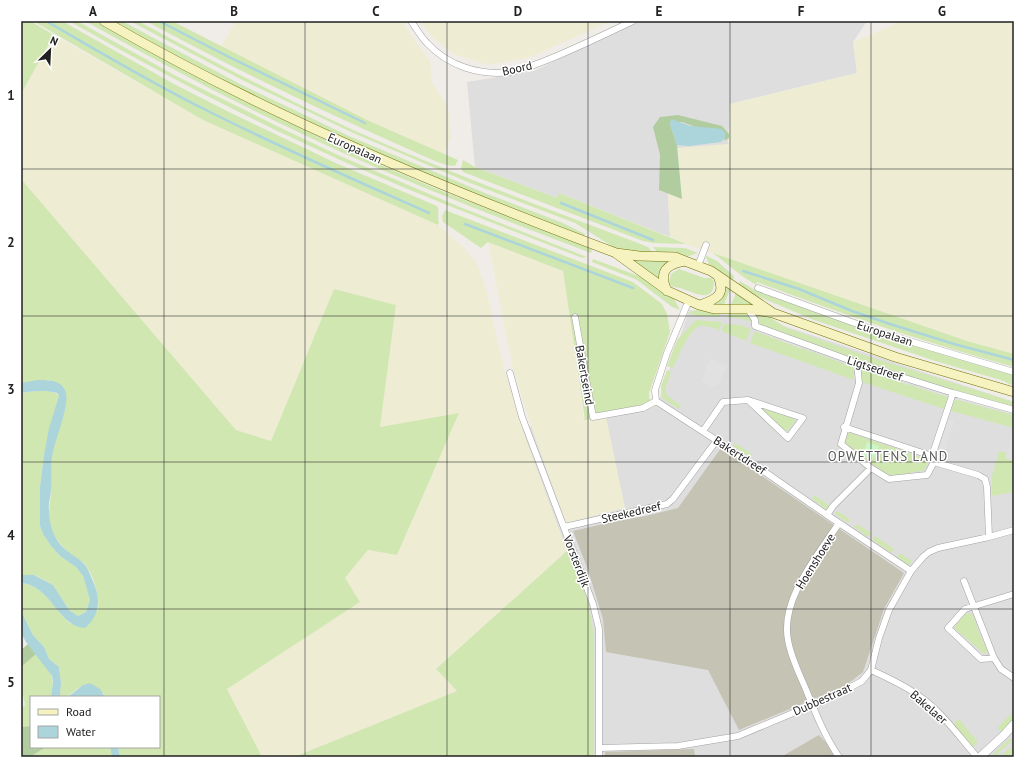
<svg xmlns="http://www.w3.org/2000/svg" width="1035" height="778" viewBox="0 0 1035 778" font-family="'PT Sans',sans-serif">
  <style>
    .residential { fill: #dfdede }
    .construction { fill: #c5c3b3 }
    .farmland { fill: #eeedd4 }
    .grass { fill: #d1e7b1 }
    .forest { fill: #b1cd9f }
    .park { fill: #caf7c8 }
    .parking { fill: #e1e1e1 }
    .water { fill: #abd5db }
    .lines { fill: none; stroke-linecap: round; stroke-linejoin: round }
    .stream { stroke: #abd5db; stroke-width: 2.5 }
    .minor-casing { stroke: #a2a2a2; stroke-width: 7 }
    .tertiary-casing { stroke: #a2a2a2; stroke-width: 9 }
    .secondary-casing { stroke: #73740b; stroke-width: 10 }
    .minor { stroke: #fff; stroke-width: 6 }
    .tertiary { stroke: #fff; stroke-width: 8 }
    .secondary { stroke: #f6f3c0; stroke-width: 9 }
    .grid { fill: none; stroke: #212121; stroke-width: 1; stroke-opacity: 0.55 }
    .labels { text-anchor: middle; dominant-baseline: central; stroke-width: 3; stroke-linejoin: round; paint-order: stroke }
    .street-label { font-size: 12px; fill: #212121; stroke: #fff }
    .neighbourhood-label { font-size: 13px; letter-spacing: 1px; fill: #545454; stroke: #fff }
    .neatline { fill: none; stroke: #212121; stroke-width: 1.5 }
    .grid-label { font-size: 13px; text-anchor: middle; font-weight: bold; fill: #212121 }
  </style>
  <rect width="100%" height="100%" fill="#f0ede8"/>
  <path class="residential" d="M617,21H867L853,42L857,73L730,104L728,145L666,149L670,237L559,193L557,198L475,167L467,82L534,71L621,29Z
    M689,310L763,319L1014,402V757H584L519,428L644,410L657,406Z"/>
  <path class="construction" d="M721,448L904,573L884,609L863,672L845,686L739,730L708,670L606,652L603,619L588,570L573,531L616,521L646,516L678,508Z
    M819,735L839,757H781Z
    M694,749L695,757H605V752Z"/>
  <path class="farmland" d="M236,21H401L430,61L432,83L448,107L451,138L444,154L367,120L221,46Z
    M420,21H611L531,57L488,65L454,54L433,38Z
    M903,21H1014V354L967,341L760,270L686,244L670,237L668,194L682,199L678,148L728,144L730,104L857,73L853,42Z
    M54,35L203,120L438,225L463,247L477,263L486,289L504,369L523,431L567,551L436,669L457,691L294,757H262L227,689L360,602L345,579L368,550L397,555L459,414L380,427L396,305L334,289L271,441L236,430L21,179V94Z
    M488,242L563,271L584,420L606,417L625,508L566,523L532,429L513,369Z"/>
  <path class="grass" d="M21,21H30L54,35L21,94Z
    M33,21H62L174,84L229,112L338,164L437,206C440,211 437,218 439,223L438,225L203,120Z
    M69,21H77L178,77L281,128L340,156L460,207L587,257L582,258C501,226 418,195 338,159C246,118 157,71 69,21Z
    M85,21H95C199,80 307,134 418,181C475,205 534,226 593,248L591,253C507,221 423,189 341,152C254,113 169,68 85,21Z
    M112,21H122L242,85L349,136L485,193L563,223L585,234L584,237C484,198 384,159 287,112C228,84 170,53 112,21Z
    M130,21H138C208,59 279,96 351,129C445,171 542,207 638,243L648,247L653,253H631L615,248L575,223L470,183L351,132L244,81Z
    M146,21H172L367,120L458,160L455,166C444,167 411,150 399,145C313,107 229,66 146,21Z
    M463,160L475,167L557,198L559,193L686,244L653,243L643,241L463,172L461,168Z
    M21,179L236,430L271,441L334,289L396,305L380,427L459,413L397,555L368,550L345,578L360,602L227,689L262,757H120L118,747H159V697H105L104,694L90,683C85,685 81,686 77,689C71,693 68,700 60,695L61,683L59,667L49,659L44,647L33,635L21,611V583C45,585 55,611 71,624L98,610C100,595 94,577 85,564C83,562 80,561 77,559C66,551 53,539 50,524C48,514 50,504 51,494C51,482 50,469 52,457C55,437 62,418 66,398L49,380L21,383Z
    M445,210L633,282L662,304L667,314L670,332L649,393V398L657,406L606,417L585,420L563,271L488,242L481,248L443,222L442,216Z
    M653,247L685,248L698,253L686,257L657,252Z
    M713,253L967,341L1014,354V367C927,343 842,314 757,282L756,285L742,276Z
    M705,255L717,261L734,276L733,283L710,267Z
    M629,257L671,259L659,279L657,280Z
    M593,259L644,278L674,298V299L680,310L672,307L637,280L592,262Z
    M679,269L682,270L704,278H711L714,282C713,304 696,293 683,289C679,287 675,288 671,286L669,283L671,274Z
    M740,281L753,289C839,321 925,351 1014,375V386L1001,380L935,361L814,320L748,292L738,287Z
    M724,286L731,287L723,307L712,306Z
    M737,291L757,305L730,307Z
    M699,309L721,312L719,317H718L697,316L687,313Z
    M729,312L746,313L753,321L752,322L742,319L726,317Z
    M756,314L766,315L787,328L864,355L1014,402V407C928,384 844,356 760,325Z
    M696,320L722,322L719,330C713,328 707,325 700,326C689,329 678,358 673,368L667,366L677,340Z
    M724,324L740,325L751,329L746,341L721,331Z
    M755,331L853,367L854,380L750,343Z
    M861,369L948,397L944,409L862,382Z
    M667,370L671,372C664,393 661,393 681,405L679,409L662,398L661,386Z
    M36,391C44,391 54,390 59,396L44,455L40,487V526L43,534L51,546L60,556L76,567L83,576L90,600L86,612L78,616L69,610L53,585L35,575H21V393Z
    M955,399L1014,415V428L951,411Z
    M757,405L794,419L796,421L787,431H785Z
    M847,433H850L927,459L928,462L925,470L890,477L845,444Z
    M735,443L752,454L750,457L733,446Z
    M999,451L1007,453L1005,458L1014,461V489L1013,492L992,496V476Z
    M814,495L830,506L827,510L812,499Z
    M837,511L850,519L848,523L835,514Z
    M857,524L871,533L868,537L854,527Z
    M875,536L894,549L892,553L872,540Z
    M567,551L579,577L589,606L594,636V757H294L457,691L436,669Z
    M900,553L912,561L909,565L897,557Z
    M970,613L973,615L979,633L987,650V652L984,654L954,628L963,615Z
    M36,654C49,671 56,674 51,697H31V726L22,727H21V709L25,705L23,695L21,693V667Z
    M1012,713L1014,715V719L1002,732L997,728Z
    M959,719L978,742L973,747L953,724Z
    M1010,738L1012,741L995,756L993,754Z
    M1014,745V757H999Z
    M46,747H110L112,757H30Z"/>
  <path class="forest" d="M678,115L722,126L729,134V138L724,141L725,138L682,122L670,124L677,145L682,199L659,190L660,155L653,127L660,117Z
    M28,644L36,654L21,667V650Z
    M31,726V747H46L30,757H21V727Z"/>
  <path class="park" d="M867,442L879,446L873,459L863,455Z"/>
  <path class="parking" d="M756,329L803,347L802,349L755,331Z
    M710,358L727,365L720,384L712,387L701,381Z
    M862,367L910,382L909,385L861,369Z
    M917,384L948,394V397L916,387Z
    M955,396L1014,412V415L955,399Z
    M948,419L954,421L944,454L938,453Z
    M1012,436H1014V460L1006,458Z"/>
  <path class="water" d="M671,119L690,126L722,129L725,133V138L721,142L689,146L677,145L670,124Z
    M38,380C49,380 63,380 66,393C69,407 56,437 53,452C50,464 52,476 51,489C51,496 48,503 49,510C49,524 54,541 66,550C72,555 78,558 83,563C87,566 90,574 92,579C101,597 101,614 85,628C58,627 51,585 21,583V575H34L53,585L69,610L78,616L86,612L90,600L83,576L76,567L60,556L51,546L43,534L40,526V487L44,455L49,428L59,396L57,393C44,390 34,391 21,393V383Z
    M21,611L33,635L44,647L49,659L59,667L61,683L60,695L62,697H51L53,682L52,676L26,642L21,633Z
    M90,683L100,689L105,697H68L83,685Z
    M110,747H118L120,757H112Z"/>
  <g class="lines">
    <path class="stream" d="M46,21C100,52 153,84 208,111C281,148 355,180 429,213
      M159,21L229,57L365,123
      M561,203L653,240
      M465,224L633,288
      M743,271L799,289L852,311L890,324L954,344L1014,360"/>
    <defs>
      <path id="minor" d="M411,21C416,28 421,37 427,43C448,66 480,76 510,72C521,70 531,66 542,62C573,50 603,35 633,21
        M698,266L706,245
        M758,288L882,333L1014,372
        M689,300L667,353L655,390L656,401L765,472L827,515L911,571
        M748,309L755,320V326L857,363L953,393L1014,410
        M575,317L593,417L643,408L656,401
        M857,363L859,383L841,444L871,468L889,479L927,475L934,462L932,456L953,393
        M510,373L522,417L593,604L599,629V757
        M748,400L803,418L788,438Z
        M844,427L932,456
        M703,431L723,402L748,400
        M934,462L978,475L985,479L987,487L989,537
        M827,515L833,506L871,468
        M564,527L667,504L673,499L717,440
        M964,581L994,658L1001,669L1014,678
        M994,658L981,659L948,628L965,609L1014,594
        M871,670C895,681 920,693 938,712C952,726 964,742 977,757
        M599,748L678,746L738,736L812,705L851,687L862,681L871,670L879,638L889,610L911,571L923,557L929,552L938,548L989,537L1014,530
        M839,757C825,737 816,714 807,692C800,675 791,658 788,640C780,599 818,555 839,523"/>
      <path id="tertiary" d="M980,757L1004,735L1014,724"/>
      <path id="secondary" d="M104,21C267,115 440,187 616,253L639,256L675,257L685,261L711,271L773,313
        M617,254L668,291L699,305L714,309H748L773,313L895,357L1014,392
        M667,291C658,271 667,264 685,261
        M700,305C717,299 726,295 718,276"/>
    </defs>
    <use href="#minor" class="minor-casing"/>
    <use href="#tertiary" class="tertiary-casing"/>
    <use href="#secondary" class="secondary-casing"/>
    <use href="#minor" class="minor"/>
    <use href="#tertiary" class="tertiary"/>
    <use href="#secondary" class="secondary"/>
  </g>
  <path class="grid" d="M164,21V757M305,21V757M447,21V757M588,21V757M730,21V757M871,21V757M21,169H1014M21,316H1014M21,462H1014M21,609H1014"/>
  <g class="labels">
    <g class="street-label">
      <text transform="translate(517 68) rotate(-13)">Boord</text>
      <text transform="translate(355 148) rotate(24)">Europalaan</text>
      <text transform="translate(885 333) rotate(18)">Europalaan</text>
      <text transform="translate(875 368) rotate(18)">Ligtsedreef</text>
      <text transform="translate(585 375) rotate(80)">Bakertseind</text>
      <text transform="translate(740 455) rotate(33)">Bakertdreef</text>
      <text transform="translate(631 512) rotate(-13)">Steekedreef</text>
      <text transform="translate(577 561) rotate(69)">Vorsterdijk</text>
      <text transform="translate(815 561) rotate(-58)">Hoenshoeve</text>
      <text transform="translate(822 699) rotate(-24)">Dubbestraat</text>
      <text transform="translate(929 707) rotate(41)">Bakelaer</text>
    </g>
    <g class="neighbourhood-label">
      <text x="888" y="456">OPWETTENS LAND</text>
    </g>
  </g>
  <rect width="1035" height="778" fill="none" stroke="#ffffff" stroke-width="44"/>
  <rect x="30" y="696" width="130" height="52" fill="#ffffff" stroke="#a6a6a6"/>
  <rect x="38" y="709" width="20" height="6" fill="#f6f3c0" stroke="#a6a6a6"/>
  <text x="66" y="716" font-size="12" fill="#212121">Road</text>
  <rect x="38" y="726" width="20" height="12" fill="#abd5db" stroke="#a6a6a6"/>
  <text x="66" y="736" font-size="12" fill="#212121">Water</text>
  <g transform="translate(50 50) rotate(24)" stroke="#ffffff" stroke-width="3" paint-order="stroke">
  <path d="M0-3L7 15L0 10L-7 15Z" fill="#212121"/>
  <text y="-6" font-size="11" font-weight="bold" text-anchor="middle" fill="#212121">N</text>
  </g>
  <rect x="22" y="22" width="991" height="734" class="neatline"/>
  <g class="grid-label">
    <text x="93" y="16">A</text>
    <text x="234" y="16">B</text>
    <text x="376" y="16">C</text>
    <text x="518" y="16">D</text>
    <text x="659" y="16">E</text>
    <text x="801" y="16">F</text>
    <text x="942" y="16">G</text>
    <text x="11" y="100">1</text>
    <text x="11" y="247">2</text>
    <text x="11" y="394">3</text>
    <text x="11" y="540">4</text>
    <text x="11" y="687">5</text>
  </g>
</svg>
